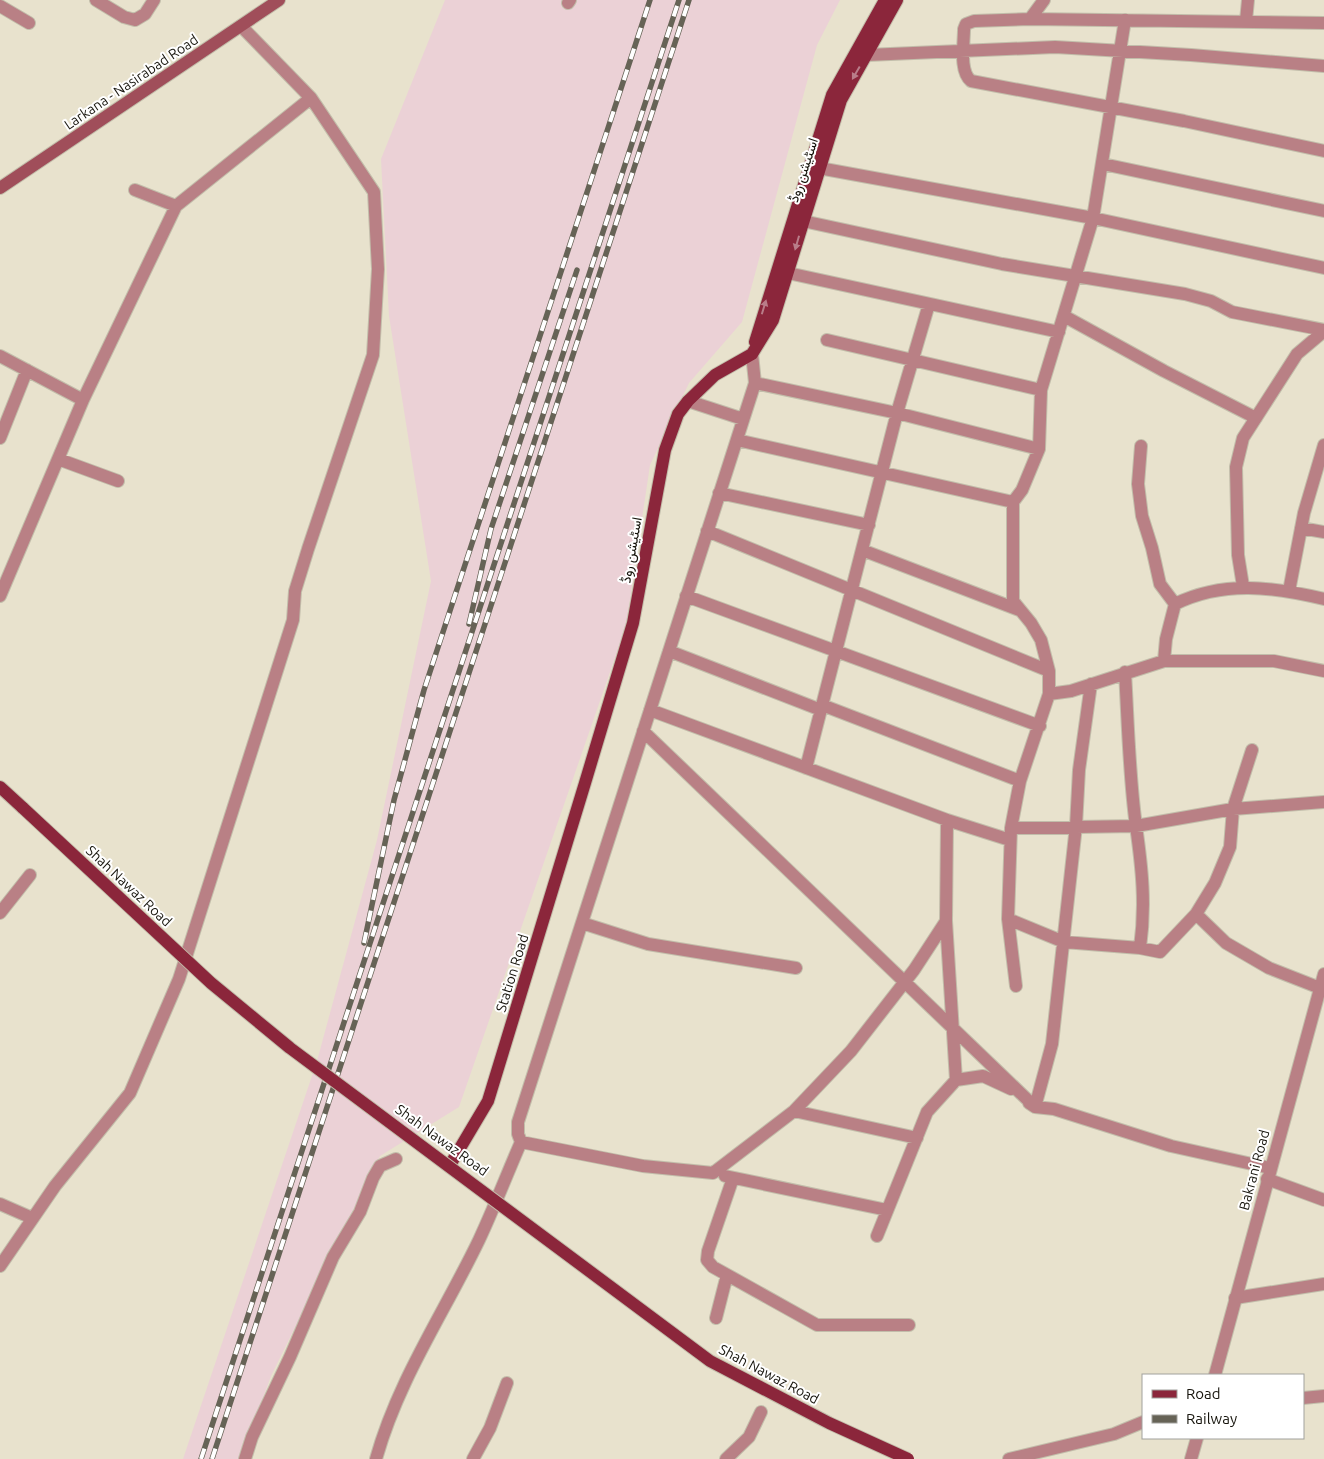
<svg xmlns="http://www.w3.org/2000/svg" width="1324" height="1459" viewBox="0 0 1324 1459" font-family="Ubuntu,Vazirmatn,sans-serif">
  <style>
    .industrial { fill: #ebd1d6 }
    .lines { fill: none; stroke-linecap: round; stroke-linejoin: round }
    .minor-casing { stroke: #c2bdaa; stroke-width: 14 }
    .tertiary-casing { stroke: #c2bdaa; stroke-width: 14 }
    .secondary-casing { stroke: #c2bdaa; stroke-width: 14 }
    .primary-casing { stroke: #c2bdaa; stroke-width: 14 }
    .minor { stroke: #b98085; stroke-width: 12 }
    .tertiary { stroke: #b98085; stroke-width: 12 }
    .secondary { stroke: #a04e5a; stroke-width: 12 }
    .primary { stroke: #8b263b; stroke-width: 12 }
    .rail-casing { stroke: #666356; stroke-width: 5.5 }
    .rail { stroke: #fff; stroke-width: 4; stroke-dasharray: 11; stroke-linecap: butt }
    .primary-bridge-casing { stroke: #c2bdaa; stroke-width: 14; stroke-linecap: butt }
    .primary-bridge { stroke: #8b263b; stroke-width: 12 }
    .oneway { fill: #b97d89 }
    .labels { text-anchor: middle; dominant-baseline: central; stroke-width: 4; stroke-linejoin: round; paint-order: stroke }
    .street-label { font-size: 14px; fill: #15130b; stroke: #fff }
  </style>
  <rect width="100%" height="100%" fill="#e8e2cd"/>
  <path class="industrial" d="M445,0H840L817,45L742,322L689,383L650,465L626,626L459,1107L380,1156L271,1376L241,1459H183L317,1061L377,840L431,581L389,316L381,159Z"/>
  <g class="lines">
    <defs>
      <path id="minor" d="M96,0L124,17L135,20L145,14L154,0
        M568,3L570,0
        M0,6L29,23
        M1030,19L1044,0
        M1246,21L1248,0
        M1324,23L1030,19L974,21L966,24L964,29C964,44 959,71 971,81L1184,121L1324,151
        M859,50L867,55L1055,47L1191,55L1324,66
        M1103,164L1324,211
        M819,168L1093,218L1324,268
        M135,190L176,206
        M803,221L1002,264L1185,294L1211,301L1232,312L1324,330
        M788,273L1059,332
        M1064,316L1164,371L1256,418
        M827,340L1041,390
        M752,354L755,383L518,1122V1134L521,1142L643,1166L713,1173L794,1111L851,1051L914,970L946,921L947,820
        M0,356L83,400L176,206L311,98L241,26
        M755,383L897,413L1039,449
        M688,401L743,419
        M0,438L27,370
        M737,440L1013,502
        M1141,446L1138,484L1142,516L1152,548L1160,584L1175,604
        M58,459L118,481
        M719,493L869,525
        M1301,528L1324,532
        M707,531L1049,671
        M862,550L1019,610
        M1243,586L1238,555L1236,467L1243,438L1297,354L1324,331
        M1289,591L1304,513L1324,445
        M0,596L83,400
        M686,596L1040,726
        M669,651L821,710
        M1164,661L1166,639L1175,604C1224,580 1273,587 1324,599
        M1125,672C1128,723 1129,775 1136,826C1142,868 1146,905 1140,948
        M1049,694L1071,691L1164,661H1274L1324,671
        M822,705L1020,781
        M650,710L947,820L1010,840
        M643,731L1035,1107L1052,1044L1076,826L1079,770L1091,684
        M806,768L897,413L929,304
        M1011,828L1136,826L1233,809L1324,802
        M0,913L30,875
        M1196,914L1226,943L1269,968L1320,988
        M1008,919L1064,942L1140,948L1160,952L1196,914L1215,883L1230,847L1233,809L1252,750
        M946,921L956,1080
        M582,923L648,944L796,968
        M1016,986L1008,919L1011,828L1020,781L1049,694V671L1041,640L1031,623L1013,601V502L1022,490L1039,449L1041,390L1093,218L1125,20
        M1029,1103L1035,1107L1054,1109L1171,1146L1270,1168
        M794,1111L917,1138
        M725,1176L887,1210
        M733,1178L708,1251L707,1260L713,1267L817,1325H909
        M1267,1179L1324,1200
        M0,1204L32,1218
        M877,1236L927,1112L956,1080L983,1076L1011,1089
        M0,1266L55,1186L130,1093L179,979L293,620L295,591L308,549L373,355L378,269L374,192L311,98
        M1235,1298L1324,1284
        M716,1318L727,1275
        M1303,1398L1324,1396
        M245,1459L252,1437L290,1357L333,1257L360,1212L373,1178L380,1166L396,1159
        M376,1459C398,1380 444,1313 479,1240C494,1208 507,1174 521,1142
        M473,1459L490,1428L507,1383
        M726,1459L749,1437L761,1412
        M1009,1459L1114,1434L1143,1422"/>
      <path id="tertiary" d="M1215,1375L1324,974
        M1191,1459L1197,1438"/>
      <path id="secondary" d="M0,188L279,0"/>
      <path id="primary" d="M755,342L832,95L885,0
        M0,787L23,808
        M450,1165L488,1101L585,783L633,623L665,450L678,414L688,401L715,375L752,354L773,320L841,100L897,0"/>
    </defs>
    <use href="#minor" class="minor-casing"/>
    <use href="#tertiary" class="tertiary-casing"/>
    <use href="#secondary" class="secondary-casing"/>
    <use href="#primary" class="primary-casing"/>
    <use href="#minor" class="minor"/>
    <use href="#tertiary" class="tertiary"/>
    <use href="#secondary" class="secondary"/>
    <use href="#primary" class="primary"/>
    <defs>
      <path id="rail" d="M469,624L491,529L577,270
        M364,943L394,800L424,690L650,0
        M201,1459L679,0
        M212,1459L689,0"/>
    </defs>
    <use href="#rail" class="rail-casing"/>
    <use href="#rail" class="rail"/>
    <defs>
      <path id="primary-bridge" d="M23,808L211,983L290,1048L710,1361L829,1423L908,1459"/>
    </defs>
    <use href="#primary-bridge" class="primary-bridge-casing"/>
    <use href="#primary-bridge" class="primary-bridge"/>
  </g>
  <defs><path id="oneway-solid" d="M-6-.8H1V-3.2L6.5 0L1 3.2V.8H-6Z" transform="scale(1.25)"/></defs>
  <g class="oneway">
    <use href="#oneway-solid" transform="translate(856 73) rotate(120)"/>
    <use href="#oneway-solid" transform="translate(797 243) rotate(106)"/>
    <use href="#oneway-solid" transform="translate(764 307) rotate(-73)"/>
  </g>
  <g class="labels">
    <g class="street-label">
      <text transform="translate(131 82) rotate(-34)">Larkana - Nasirabad Road</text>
      <text transform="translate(803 170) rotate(-72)">اسٹیشن روڈ</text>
      <text transform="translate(631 550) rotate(-80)">اسٹیشن روڈ</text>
      <text transform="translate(129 886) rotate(43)">Shah Nawaz Road</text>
      <text transform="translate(512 973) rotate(-73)">Station Road</text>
      <text transform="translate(442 1140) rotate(36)">Shah Nawaz Road</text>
      <text transform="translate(1254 1170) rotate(-75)">Bakrani Road</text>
      <text transform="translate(769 1374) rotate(28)">Shah Nawaz Road</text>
    </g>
  </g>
  <rect x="1142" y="1374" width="162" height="65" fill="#ffffff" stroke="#a1a19d"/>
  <rect x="1152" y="1390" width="25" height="8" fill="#8b263b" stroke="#a1a19d"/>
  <text x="1186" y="1399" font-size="15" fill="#15130b">Road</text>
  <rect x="1152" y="1415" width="25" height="8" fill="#666356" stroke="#a1a19d"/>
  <text x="1186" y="1424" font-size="15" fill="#15130b">Railway</text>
</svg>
